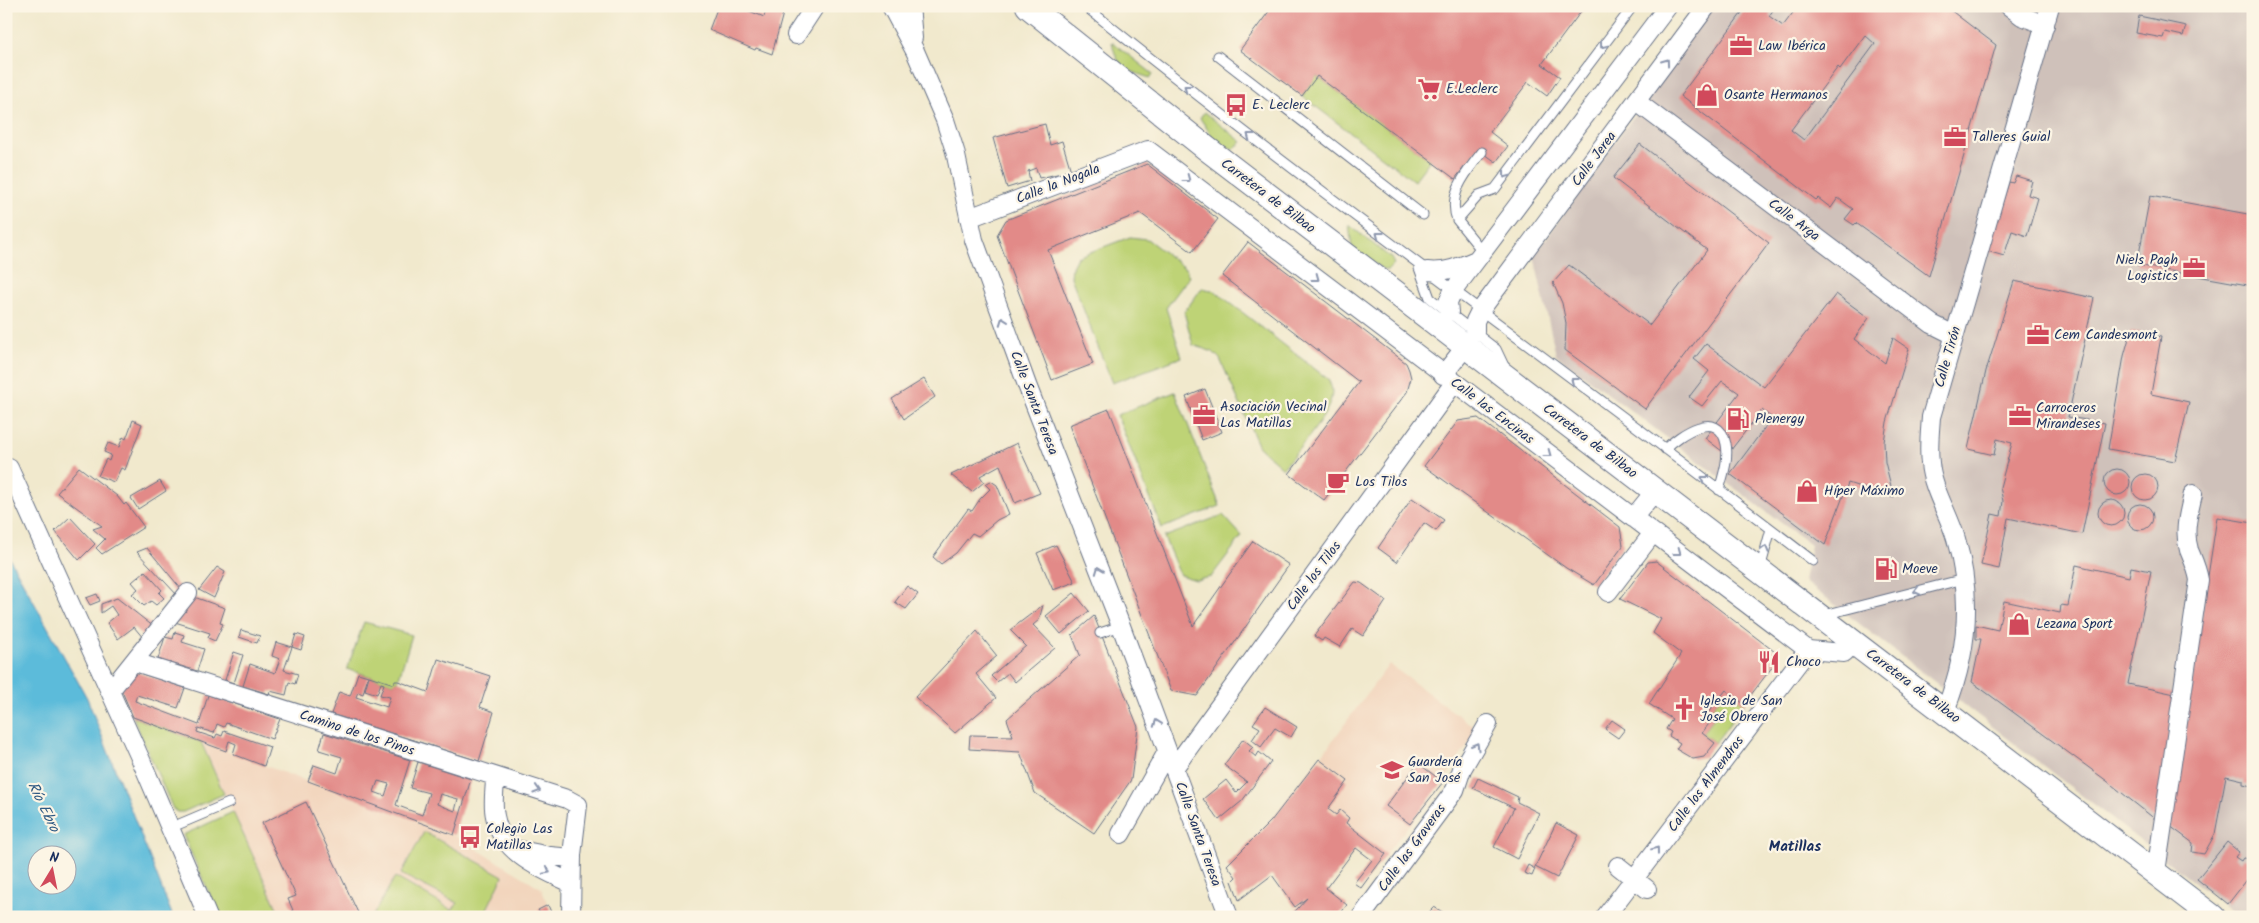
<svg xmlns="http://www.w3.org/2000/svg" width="2259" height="923" viewBox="0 0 2259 923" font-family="Kalam,sans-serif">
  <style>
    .built { fill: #f2d5bd }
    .industrial { fill: #cfc1ba }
    .green { fill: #bed376; stroke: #6c816a }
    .water { fill: #5cbbda; stroke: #3c759c; fill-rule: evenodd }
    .building { fill: #e28a88; fill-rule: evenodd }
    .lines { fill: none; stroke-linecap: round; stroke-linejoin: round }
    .service-casing { stroke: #667085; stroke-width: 11 }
    .minor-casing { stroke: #667085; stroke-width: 20 }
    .secondary-casing { stroke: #667085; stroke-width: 26 }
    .service { stroke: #fff; stroke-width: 9 }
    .minor { stroke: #fff; stroke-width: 18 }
    .secondary { stroke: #fff; stroke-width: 24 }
    .oneway { stroke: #8d97ae }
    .labels { text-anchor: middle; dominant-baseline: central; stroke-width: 4.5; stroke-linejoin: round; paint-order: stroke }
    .poi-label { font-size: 14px; fill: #1b2f5e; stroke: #fcf5e5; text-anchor: start }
    .street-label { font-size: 14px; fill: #1b2f5e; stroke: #fcf5e5 }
    .water-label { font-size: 15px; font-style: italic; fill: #2e5983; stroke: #fcf5e5 }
    .neighbourhood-label { font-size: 15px; font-weight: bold; fill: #1b2f5e; stroke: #fcf5e5 }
  </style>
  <rect width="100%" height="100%" fill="#fcf5e5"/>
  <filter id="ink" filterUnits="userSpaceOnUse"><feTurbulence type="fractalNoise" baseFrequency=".02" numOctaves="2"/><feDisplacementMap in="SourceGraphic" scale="10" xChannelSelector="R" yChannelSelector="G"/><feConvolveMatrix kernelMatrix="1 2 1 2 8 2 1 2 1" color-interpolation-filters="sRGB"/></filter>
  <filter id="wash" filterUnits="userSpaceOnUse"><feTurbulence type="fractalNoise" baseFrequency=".0096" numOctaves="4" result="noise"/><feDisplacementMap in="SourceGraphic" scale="20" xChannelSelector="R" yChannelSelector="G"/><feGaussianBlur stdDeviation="1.12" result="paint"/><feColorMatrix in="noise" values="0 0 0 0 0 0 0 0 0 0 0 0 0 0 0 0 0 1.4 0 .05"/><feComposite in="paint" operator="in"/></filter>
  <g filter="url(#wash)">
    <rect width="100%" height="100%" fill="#f1e9cd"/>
    <path class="built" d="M1389,664L1478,730L1443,782L1386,854L1328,809L1348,781L1319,759Z
      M201,742L455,836L541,888L553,917H281Z"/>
    <path class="industrial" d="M1712,6H2253V917H2239L1804,581L1811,545L1556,355L1534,256Z"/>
    <path class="green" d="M1112,42L1153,74L1150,78C1126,70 1117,68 1112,42Z
      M1317,76L1430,160L1414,181L1302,96Z
      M1204,112L1242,142L1233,149L1217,144L1200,118Z
      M1349,225L1391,258L1394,264L1388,270H1384L1352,248Z
      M1130,237L1147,239L1186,269L1189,277L1166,308L1182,357L1112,383L1071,277L1072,267L1077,257Z
      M1202,288L1215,291L1329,380C1330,384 1332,388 1332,392C1332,414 1297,450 1283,468L1259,447L1220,359L1213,352L1193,345L1184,312Z
      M1175,392L1220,506L1162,528L1117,415Z
      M1223,515L1242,536L1211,577L1196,580L1180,575L1164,537Z
      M364,622L412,635L398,681H395L394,684L347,669Z
      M1726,690L1744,704L1715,743L1702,733L1714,718L1708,713Z
      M133,717L201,742L224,794L183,812H177L173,809Z
      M233,812L281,917H220L183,835Z
      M424,832L503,876L484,915L488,917H372L395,877L452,910L458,903L401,874Z"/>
    <path class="water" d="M6,552L87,698L173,917H6ZM38,856H68V886H38Z"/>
    <g id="blocks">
      <path class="building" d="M718,6H737L764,17L767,6H785L772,54L756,48L755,50L709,30Z
        M1273,6H1585L1542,64L1560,77L1547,96L1528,82L1490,132L1508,146L1496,162L1478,149L1455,179L1317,76L1302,96L1240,50Z
        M1747,6H1776L1769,16L1783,26L1798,6H1945L1996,45L1929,276L1856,223L1854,225L1845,219L1853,209L1838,198L1831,208L1818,198L1816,200L1680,96ZM1865,35L1875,44L1804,140L1791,130L1838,67L1840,69Z
        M2139,16L2186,26L2183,36L2165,32L2163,38L2136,33Z
        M1045,124L1050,145L1062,141L1071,171L1039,178L1036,168L1028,171L1030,181L1007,188L993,138Z
        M1640,144L1769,243L1645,409L1565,350L1566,323L1562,303L1553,283L1569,265L1650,325L1707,250L1613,178Z
        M1147,164L1218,219L1192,252L1140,213L1048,250L1093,364L1052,380L997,235L1006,220Z
        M2016,176L2032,181L2028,195L2038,198L2027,236L2012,231L2004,256L1987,251L2009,182L2013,183Z
        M2150,196L2253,215V286L2137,265Z
        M1248,242L1406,363L1409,370L1411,378L1407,392L1324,500L1289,474L1359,382L1222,276Z
        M2014,281L2094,298L2068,417L2105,423L2082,534L2008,518L1999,569L1981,565L1992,514L2001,516L2003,501L2000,487L2012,443L1997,439L1994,455L1968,449L1986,371Z
        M1836,294L1869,318L1854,339L1885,363L1893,338L1909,349L1887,422L1884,442L1885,462L1894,498L1848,483L1825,545L1730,474L1772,418L1762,410L1727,455L1705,438L1739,393L1722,381L1702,406L1689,397L1709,371L1694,359L1706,344L1764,387Z
        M2131,331L2161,337L2151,394L2189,402L2175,461L2108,449L2124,356Z
        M924,379L935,397L904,419L892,399Z
        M1205,389L1222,432L1202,440L1186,397Z
        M1109,409L1193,626L1253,541L1289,565L1197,696L1171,691L1069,425Z
        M1478,418L1620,527L1623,546L1594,585L1566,568L1424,466L1458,421Z
        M133,420L142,424L125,470L121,468L114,482L98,476L106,459L109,461L111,455L104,452L108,443L119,447L123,437L126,439Z
        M1017,443L1040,493L1015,503L1000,465L980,476L984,482L972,492L951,475Z
        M79,467L117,496L124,505L126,503L144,527L102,554L96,548L105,539L93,529L102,526L57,493Z
        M2104 482a13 13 0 1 1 26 0a13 13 0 1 1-26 0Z
        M2132 487a13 13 0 1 1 26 0a13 13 0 1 1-26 0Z
        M160,481L166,491L138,509L131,498Z
        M991,481L997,485L1009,514L997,520L978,536L972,533L956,553L941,564L933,557L968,509L972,511L980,499L990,489L985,484Z
        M1412,498L1444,520L1436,531L1424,523L1397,562L1378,548Z
        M2098 513a13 13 0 1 1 26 0a13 13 0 1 1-26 0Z
        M2127 517a13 13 0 1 1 26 0a13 13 0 1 1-26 0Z
        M70,517L95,544L79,560L55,531Z
        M2217,517L2253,523V786L2243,784V780L2226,776L2215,834L2204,854L2192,852L2193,843L2170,826Z
        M1056,545L1075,582L1053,590L1037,553Z
        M147,548L182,590L178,596L137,552Z
        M1656,561L1775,652L1776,662L1744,704L1726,690L1708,713L1714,717L1702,733L1715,743L1704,757L1693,759L1676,749L1680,743L1669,736L1671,732L1666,729L1672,719L1649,704L1681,654L1653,633L1661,619L1620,599L1648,562Z
        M2076,565L2129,577L2131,567L2151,571L2128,684L2175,694L2156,820L2107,781L1972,682L1981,639H1976V625L1998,630L2004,601L2060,613L2061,605L2068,606Z
        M217,567L225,572L214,598L199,590Z
        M145,571L162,590L159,593L164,598L156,605L151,601L144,606L132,594L138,589L132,582Z
        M1355,582L1361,583L1386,601L1363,636L1352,629L1340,647L1324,638L1322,641L1314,636Z
        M907,586L918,594L906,609L895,602Z
        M1074,593L1089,611L1061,634L1046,616Z
        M97,594L100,601L90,605L86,598Z
        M194,597L225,608L220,623L223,624L215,641L208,638L210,633L175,622Z
        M117,598L154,627L144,639L134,627L118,639L107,623L117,615L111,606L101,613V604Z
        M1043,605L1039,620L1033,625L1055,648L1015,682L1008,673L997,682L991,676L1026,646L1010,630Z
        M1094,616L1138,727L1131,780L1094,833L1035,793L1020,752L969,749L970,735L1013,736L1007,719L1080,655L1072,635Z
        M241,630L260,636L257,643L239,637Z
        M977,631L997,656L976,674L996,698L955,733L915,697Z
        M175,632L184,635L182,642L204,649L197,671L158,659L165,637L173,639Z
        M296,634L305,637L301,650L292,647Z
        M276,642L292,647L284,670L298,674L295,684L289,682L286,695L270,691L269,694L243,686L250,664L275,673L280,659L272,656Z
        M234,652L243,655L234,683L225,680Z
        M438,659L490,676L480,707L494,712L479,761L331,714L339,692L350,696L358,673L368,676L363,694L358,692L356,697L387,707L390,697L380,695L384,684L381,683L377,694L365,690L369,676L394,684L395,681H398L428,692Z
        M133,671L185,688L178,708L137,695L135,701L199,725L208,695L280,719L272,739L226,723L224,727L217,724L214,733L198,728L197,732L215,738L217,734L222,736L224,731L270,747L264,766L233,754L236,744L229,741L226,751L133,717L121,689Z
        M1265,707L1297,727L1291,737L1275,728L1261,747L1252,740L1260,728L1253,724Z
        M1612,720L1625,729L1618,738L1605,729Z
        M324,733L410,760L396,805L422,815L429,793L410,788L418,762L471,779L454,835L308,781L314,765L337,773L342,757L319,750ZM378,781L389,784L385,796L374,792ZM440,794L458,799L455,811L437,804Z
        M1243,739L1253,747L1249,751L1256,757L1259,752L1271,762L1242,801L1219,820L1203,799L1226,780L1236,793L1247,782L1224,765Z
        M1319,759L1348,781L1328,809L1336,815L1340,810L1349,818L1346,823L1386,854L1361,888L1354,883L1372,860L1356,848L1326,888L1347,905L1338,917H1290L1307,898L1295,907L1272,875L1239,900L1232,881L1236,877L1227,865L1271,821Z
        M1418,763L1443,782L1410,824L1386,806Z
        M1478,778L1518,797L1517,802L1539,813L1517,859L1494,847L1514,808L1473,788Z
        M306,802L360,917H296L288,899L296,896L262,823Z
        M1556,823L1579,835L1557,878L1535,867Z
        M2227,842L2239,852L2235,857L2241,861L2243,858L2250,859L2253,866V872L2228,904L2197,879Z
        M1528,865L1535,869L1532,876L1524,873Z
        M548,905L553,917H542L538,910Z
        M1434,907L1451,917H1424Z"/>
    </g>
  </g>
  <g filter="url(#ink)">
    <use href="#blocks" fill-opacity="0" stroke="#667085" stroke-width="1"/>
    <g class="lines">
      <defs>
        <path id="service" d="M1085,6C1323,198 1572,375 1813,561
          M1218,56L1423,215
          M1457,220C1447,193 1467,172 1482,152
          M1483,252L1457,220L1479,195L1495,189L1633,6
          M1419,268L1430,298L1496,349L1505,368
          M1665,449C1679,435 1719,407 1726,444C1729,458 1723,476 1719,490
          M1760,569L1771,529
          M1824,615L1964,579
          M1100,633L1121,626
          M170,828L229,803"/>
        <path id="minor" d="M891,6L915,51L945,120L955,151L974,240L1027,385L1121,626L1229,917
          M910,6L913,38
          M2009,6L2022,16L2045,25
          M796,35L815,6
          M1637,102L1932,324L1954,335
          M969,218L1148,150L1808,650L1844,653L1855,642
          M1427,271C1445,273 1460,267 1476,260
          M1449,312L1448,302L1453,291L1668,6
          M1475,332V321L1480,311L1707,6
          M1443,375L1466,346
          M9,468L141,760L208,917
          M1633,518L1655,491
          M1608,592L1653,533
          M135,662L567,799L578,805L572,855L571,917
          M110,691L188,593
          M1945,711C1968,654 1973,597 1956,539C1949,514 1932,489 1930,463C1928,448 1930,432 1931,417L2050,6
          M1174,768L1454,383
          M495,777C495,790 492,804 495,816C501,853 541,869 571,883
          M1121,834L1167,752
          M520,850L550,856L572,858
          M1618,866L1647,889
          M2156,872L2199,580C2197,568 2193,560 2189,550C2183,531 2189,512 2193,494
          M1361,917L1455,790L1462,769L1488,724
          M1605,917L1808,650"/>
        <path id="secondary" d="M1028,6L1206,148L2213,917"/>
      </defs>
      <use href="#service" class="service-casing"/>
      <use href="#minor" class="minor-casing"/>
      <use href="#secondary" class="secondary-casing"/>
      <use href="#service" class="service"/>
      <use href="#minor" class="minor"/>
      <use href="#secondary" class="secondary"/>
    </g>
    <defs><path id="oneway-chevron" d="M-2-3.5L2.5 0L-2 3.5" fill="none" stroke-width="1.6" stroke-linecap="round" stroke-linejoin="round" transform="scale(1.25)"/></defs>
    <g class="oneway">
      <use href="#oneway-chevron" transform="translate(1603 45) rotate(127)"/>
      <use href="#oneway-chevron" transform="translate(1666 62) rotate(-54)"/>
      <use href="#oneway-chevron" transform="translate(1187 88) rotate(-142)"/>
      <use href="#oneway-chevron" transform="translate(1250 136) rotate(-143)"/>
      <use href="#oneway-chevron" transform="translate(1506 175) rotate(127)"/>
      <use href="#oneway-chevron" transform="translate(1187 179) rotate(37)"/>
      <use href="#oneway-chevron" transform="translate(1379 235) rotate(-143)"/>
      <use href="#oneway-chevron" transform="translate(1316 278) rotate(37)"/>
      <use href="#oneway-chevron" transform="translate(1003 321) rotate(-110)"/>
      <use href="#oneway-chevron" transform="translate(1574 381) rotate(-143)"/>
      <use href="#oneway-chevron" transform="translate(1548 454) rotate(37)"/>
      <use href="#oneway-chevron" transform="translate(1704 479) rotate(-143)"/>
      <use href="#oneway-chevron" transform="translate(1765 549) rotate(-74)"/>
      <use href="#oneway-chevron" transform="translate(1678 552) rotate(37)"/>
      <use href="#oneway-chevron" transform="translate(1099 570) rotate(-111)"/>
      <use href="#oneway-chevron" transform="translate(1917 591) rotate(166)"/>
      <use href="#oneway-chevron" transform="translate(1157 723) rotate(-110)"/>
      <use href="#oneway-chevron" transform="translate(1476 746) rotate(-60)"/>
      <use href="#oneway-chevron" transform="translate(537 790) rotate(17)"/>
      <use href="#oneway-chevron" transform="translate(1656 850) rotate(-53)"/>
      <use href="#oneway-chevron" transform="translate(547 871) rotate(28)"/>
    </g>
  </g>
  <defs>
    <symbol id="office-bare" viewBox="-9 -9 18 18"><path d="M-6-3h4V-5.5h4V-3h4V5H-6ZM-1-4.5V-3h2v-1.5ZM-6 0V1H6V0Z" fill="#d1495b" stroke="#fcf5e5" stroke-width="2.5" paint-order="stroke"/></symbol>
    <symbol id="supermarket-bare" viewBox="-9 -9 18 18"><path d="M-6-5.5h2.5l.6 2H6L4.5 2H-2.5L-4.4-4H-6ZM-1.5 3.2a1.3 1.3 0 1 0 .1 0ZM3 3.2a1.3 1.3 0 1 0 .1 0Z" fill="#d1495b" stroke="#fcf5e5" stroke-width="2.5" paint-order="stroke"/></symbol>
    <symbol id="shop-bare" viewBox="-9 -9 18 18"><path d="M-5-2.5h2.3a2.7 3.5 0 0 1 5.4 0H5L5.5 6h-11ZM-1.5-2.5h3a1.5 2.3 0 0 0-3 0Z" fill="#d1495b" stroke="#fcf5e5" stroke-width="2.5" paint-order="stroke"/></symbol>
    <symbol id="bus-bare" viewBox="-9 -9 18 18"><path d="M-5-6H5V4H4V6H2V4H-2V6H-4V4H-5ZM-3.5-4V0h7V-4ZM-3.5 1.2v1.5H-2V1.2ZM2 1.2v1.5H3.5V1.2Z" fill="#d1495b" stroke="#fcf5e5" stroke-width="2.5" paint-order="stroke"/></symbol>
    <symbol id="fuel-bare" viewBox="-9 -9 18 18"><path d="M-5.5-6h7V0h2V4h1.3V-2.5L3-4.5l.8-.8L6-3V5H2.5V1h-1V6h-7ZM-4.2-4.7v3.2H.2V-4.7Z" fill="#d1495b" stroke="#fcf5e5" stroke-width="2.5" paint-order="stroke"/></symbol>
    <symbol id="cafe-bare" viewBox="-9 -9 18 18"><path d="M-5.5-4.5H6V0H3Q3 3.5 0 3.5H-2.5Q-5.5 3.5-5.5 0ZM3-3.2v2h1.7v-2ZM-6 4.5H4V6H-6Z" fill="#d1495b" stroke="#fcf5e5" stroke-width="2.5" paint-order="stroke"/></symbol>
    <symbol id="restaurant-bare" viewBox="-9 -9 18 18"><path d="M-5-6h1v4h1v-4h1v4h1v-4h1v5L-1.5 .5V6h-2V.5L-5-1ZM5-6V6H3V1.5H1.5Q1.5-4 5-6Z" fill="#d1495b" stroke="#fcf5e5" stroke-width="2.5" paint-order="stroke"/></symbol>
    <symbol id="church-bare" viewBox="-9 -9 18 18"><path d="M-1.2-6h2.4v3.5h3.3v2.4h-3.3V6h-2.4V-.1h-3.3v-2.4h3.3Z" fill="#d1495b" stroke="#fcf5e5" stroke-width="2.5" paint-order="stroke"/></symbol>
    <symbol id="school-bare" viewBox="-9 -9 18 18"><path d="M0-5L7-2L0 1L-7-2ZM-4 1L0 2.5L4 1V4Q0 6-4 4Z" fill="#d1495b" stroke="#fcf5e5" stroke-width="2.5" paint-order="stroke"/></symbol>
  </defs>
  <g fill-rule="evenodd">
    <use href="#office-bare" x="1725" y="30" width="32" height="32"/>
    <use href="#supermarket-bare" x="1413" y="73" width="32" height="32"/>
    <use href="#shop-bare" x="1691" y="79" width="32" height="32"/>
    <use href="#bus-bare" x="1220" y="89" width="32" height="32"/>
    <use href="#office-bare" x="1939" y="121" width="32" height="32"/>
    <use href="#office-bare" x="2178" y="252" width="32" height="32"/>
    <use href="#office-bare" x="2022" y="319" width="32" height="32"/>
    <use href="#office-bare" x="1188" y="399" width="32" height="32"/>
    <use href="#office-bare" x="2004" y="400" width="32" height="32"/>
    <use href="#fuel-bare" x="1722" y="403" width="32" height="32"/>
    <use href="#cafe-bare" x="1322" y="466" width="32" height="32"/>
    <use href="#shop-bare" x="1791" y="475" width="32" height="32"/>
    <use href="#fuel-bare" x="1870" y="553" width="32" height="32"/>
    <use href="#shop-bare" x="2003" y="608" width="32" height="32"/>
    <use href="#restaurant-bare" x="1753" y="646" width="32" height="32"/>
    <use href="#church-bare" x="1668" y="693" width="32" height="32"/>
    <use href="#school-bare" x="1376" y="754" width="32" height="32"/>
    <use href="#bus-bare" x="454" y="821" width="32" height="32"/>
  </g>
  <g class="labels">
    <g class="poi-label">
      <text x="1758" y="46">Law Ibérica</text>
      <text x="1446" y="89">E.Leclerc</text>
      <text x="1724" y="95">Osante Hermanos</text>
      <text x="1252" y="105">E. Leclerc</text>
      <text x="1972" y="137">Talleres Guial</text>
      <text x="2178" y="260" text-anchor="end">Niels Pagh<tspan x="2178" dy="16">Logistics</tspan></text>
      <text x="2054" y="335">Cem Candesmont</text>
      <text x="1220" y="407">Asociación Vecinal<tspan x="1220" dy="16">Las Matillas</tspan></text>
      <text x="2036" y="408">Carroceros<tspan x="2036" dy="16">Mirandeses</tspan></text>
      <text x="1755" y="419">Plenergy</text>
      <text x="1355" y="482">Los Tilos</text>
      <text x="1824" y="491">Híper Máximo</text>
      <text x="1902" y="569">Moeve</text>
      <text x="2036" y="624">Lezana Sport</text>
      <text x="1786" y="662">Choco</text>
      <text x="1700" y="701">Iglesia de San<tspan x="1700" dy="16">José Obrero</tspan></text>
      <text x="1408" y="762">Guardería<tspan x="1408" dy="16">San José</tspan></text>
      <text x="486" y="829">Colegio Las<tspan x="486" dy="16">Matillas</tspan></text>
    </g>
    <g class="street-label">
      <text transform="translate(1594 159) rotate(-53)">Calle Jerea</text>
      <text transform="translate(1058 184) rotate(-21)">Calle la Nogala</text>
      <text transform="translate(1268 196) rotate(37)">Carretera de Bilbao</text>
      <text transform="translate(1794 220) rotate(37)">Calle Arga</text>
      <text transform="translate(1948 357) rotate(-74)">Calle Tirón</text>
      <text transform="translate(1034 403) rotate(69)">Calle Santa Teresa</text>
      <text transform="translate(1492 411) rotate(37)">Calle las Encinas</text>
      <text transform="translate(1590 441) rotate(37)">Carretera de Bilbao</text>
      <text transform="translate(1314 576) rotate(-54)">Calle los Tilos</text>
      <text transform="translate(1913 686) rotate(37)">Carretera de Bilbao</text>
      <text transform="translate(357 733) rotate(18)">Camino de los Pinos</text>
      <text transform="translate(1706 784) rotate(-53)">Calle los Almendros</text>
      <text transform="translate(1198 834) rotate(70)">Calle Santa Teresa</text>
      <text transform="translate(1412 848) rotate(-54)">Calle las Graveras</text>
    </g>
    <g class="water-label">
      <text transform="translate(43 807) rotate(64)">Río Ebro</text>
    </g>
    <g class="neighbourhood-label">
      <text x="1795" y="847">Matillas</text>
    </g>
  </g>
  <rect width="2259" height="923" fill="none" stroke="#fcf5e5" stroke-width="25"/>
  <g transform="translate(52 870) rotate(10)"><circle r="24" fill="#fcf5e5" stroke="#a2a6af"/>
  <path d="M0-4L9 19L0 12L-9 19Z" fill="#d1495b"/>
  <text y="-8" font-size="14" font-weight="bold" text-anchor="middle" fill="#1b2f5e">N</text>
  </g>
</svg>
